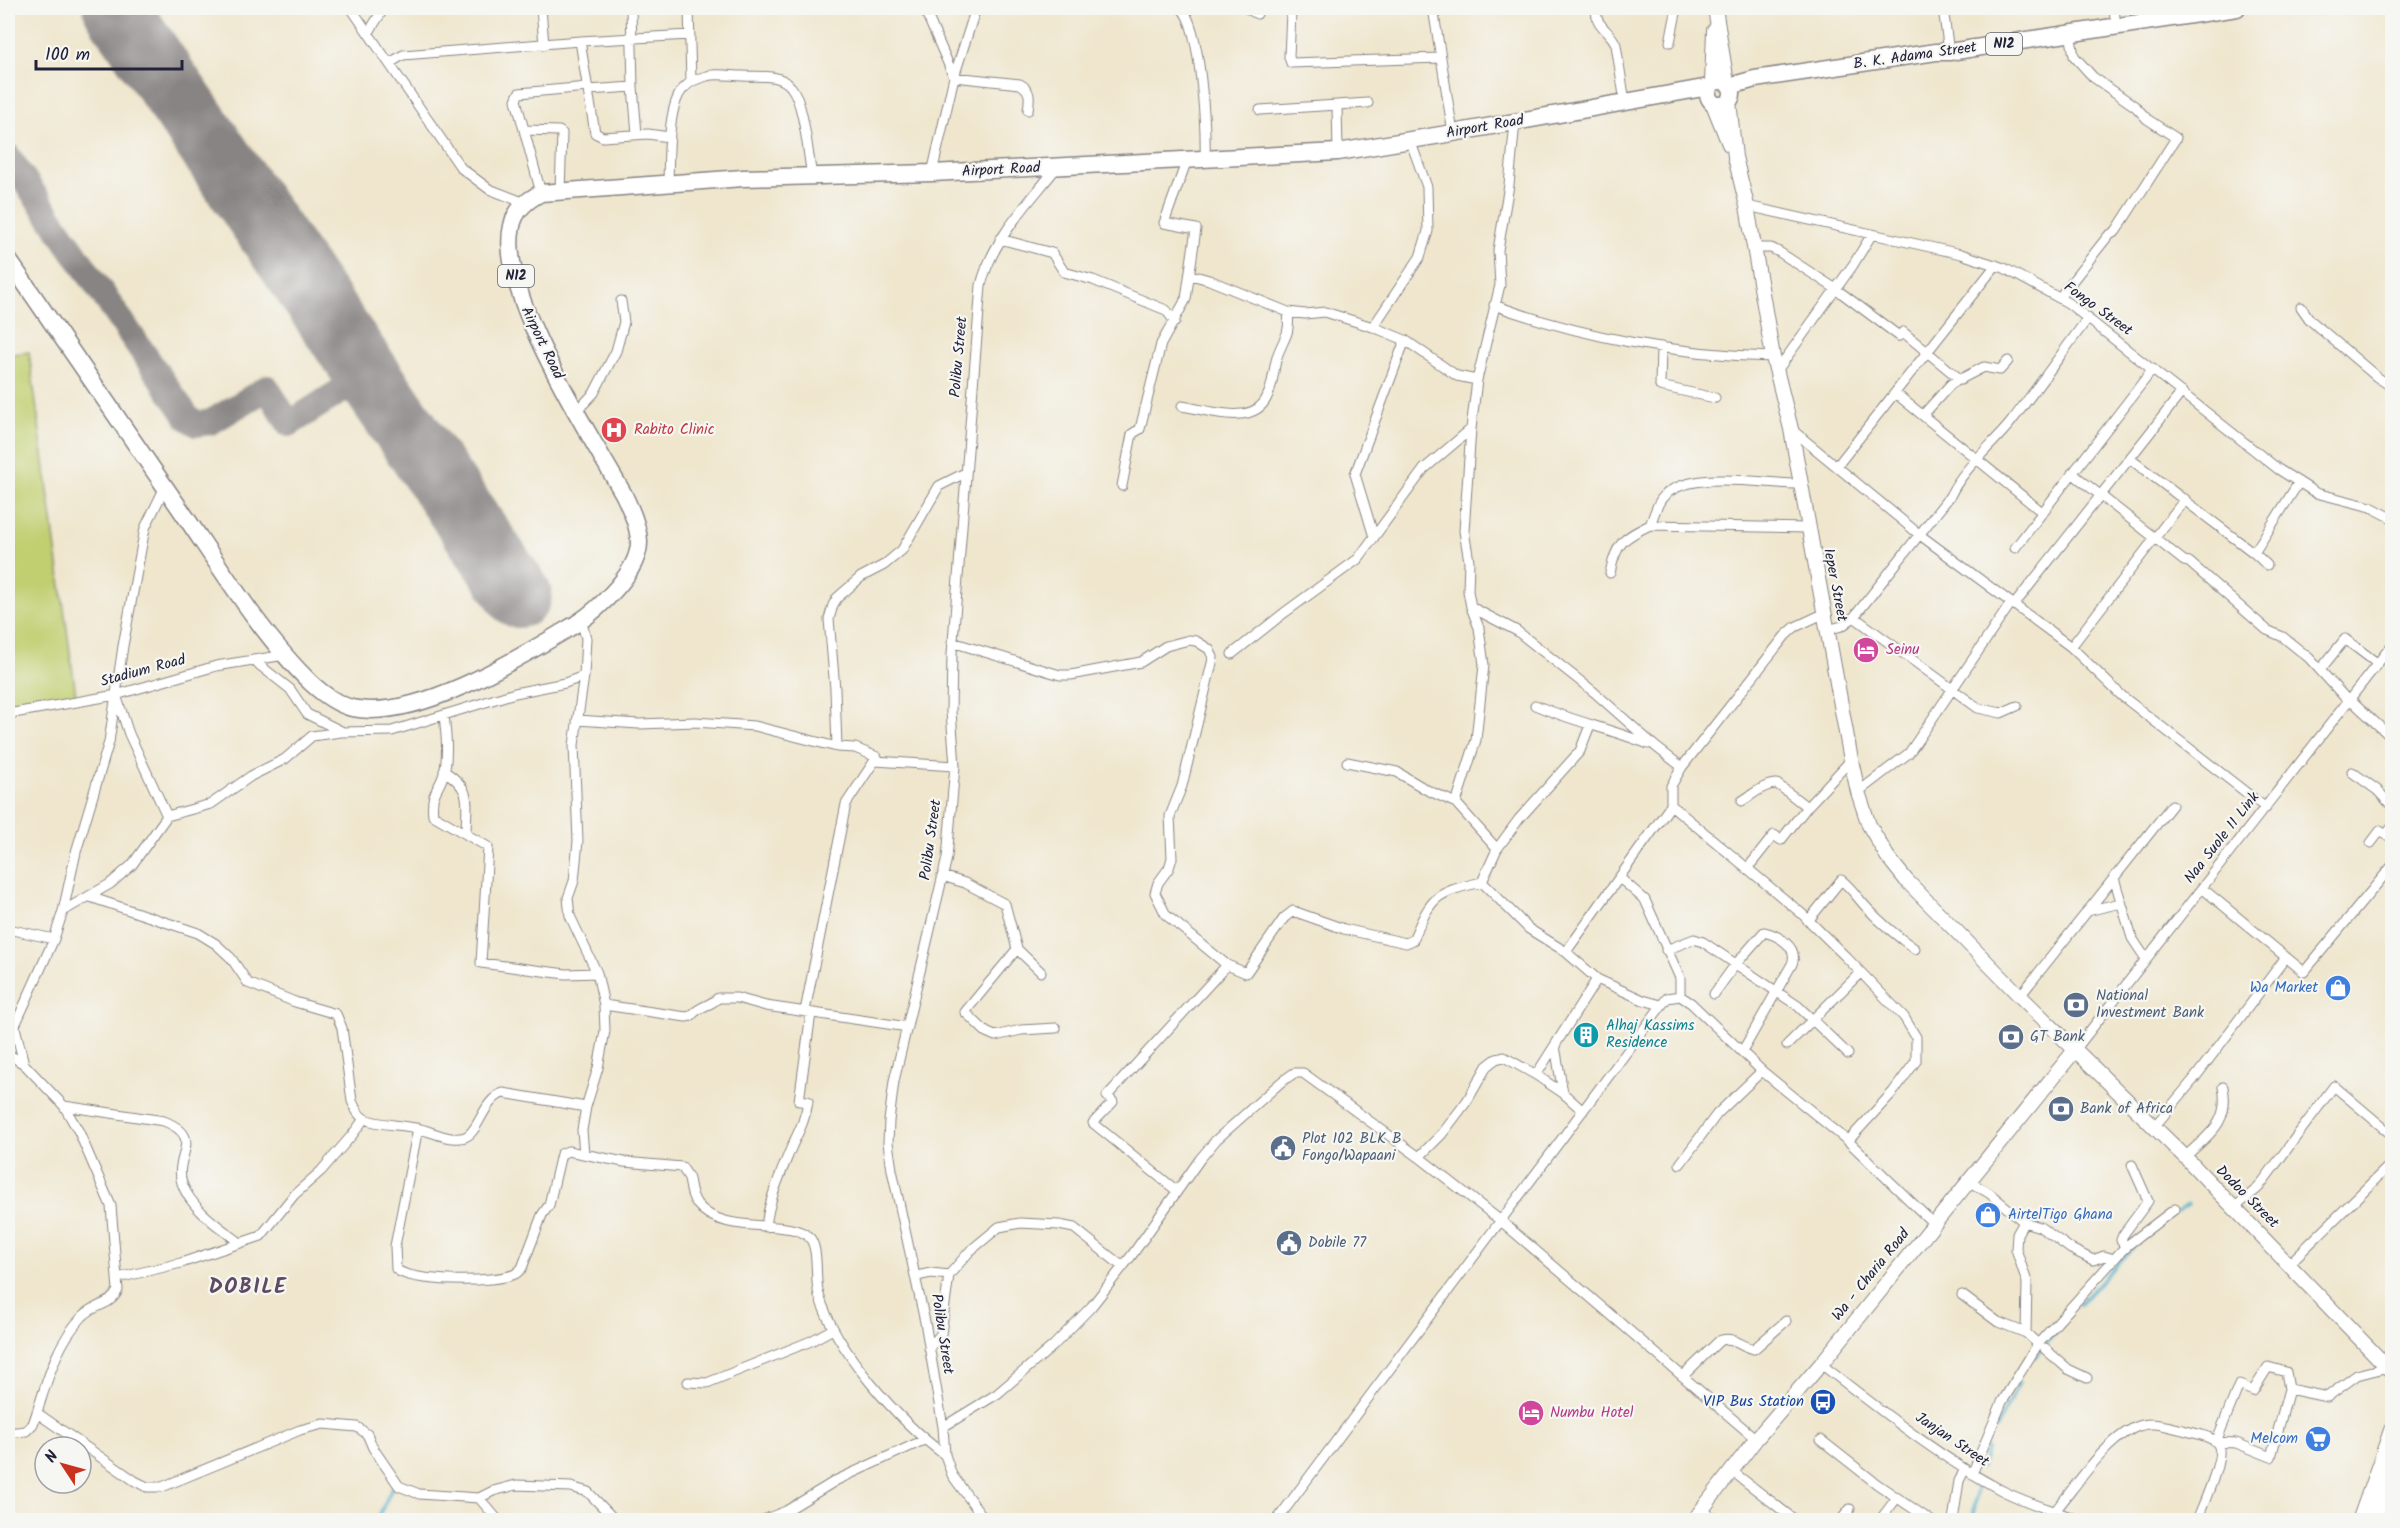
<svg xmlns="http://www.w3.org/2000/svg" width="2400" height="1528" viewBox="0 0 2400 1528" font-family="Kalam,sans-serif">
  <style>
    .green { fill: #c1cf71; stroke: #727856; stroke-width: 1.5 }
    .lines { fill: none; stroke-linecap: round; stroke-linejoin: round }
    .stream { stroke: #51b2d0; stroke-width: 3 }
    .taxiway { stroke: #888484; stroke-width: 26 }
    .runway { stroke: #888484; stroke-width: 66 }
    .street-casing { stroke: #888484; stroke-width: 11 }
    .secondary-casing { stroke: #888484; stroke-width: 16 }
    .primary-casing { stroke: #888484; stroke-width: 17 }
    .highway-casing { stroke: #888484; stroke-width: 19 }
    .street { stroke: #fff; stroke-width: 9 }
    .secondary { stroke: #fff; stroke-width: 14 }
    .primary { stroke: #fff; stroke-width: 15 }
    .highway { stroke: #fff; stroke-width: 16 }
    .labels { text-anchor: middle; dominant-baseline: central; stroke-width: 4.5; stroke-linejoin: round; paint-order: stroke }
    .shield { fill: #f6f6f2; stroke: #626272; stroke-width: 1.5 }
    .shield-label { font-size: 14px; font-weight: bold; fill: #22223b }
    .street-label { font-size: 15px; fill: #22223b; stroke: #f6f6f2 }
    .health-label { font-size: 15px; fill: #be3a42; stroke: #f6f6f2; text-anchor: start }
    .hotel-label { font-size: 15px; fill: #b23c85; stroke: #f6f6f2; text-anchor: start }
    .shop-label { font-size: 15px; fill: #366cbe; stroke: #f6f6f2; text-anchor: end }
    .service-label { font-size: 15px; fill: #4e5e75; stroke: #f6f6f2; text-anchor: start }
    .culture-label { font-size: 15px; fill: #0d838f; stroke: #f6f6f2; text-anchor: start }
    .transit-label { font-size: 15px; fill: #164399; stroke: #f6f6f2; text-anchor: end }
    .district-label { font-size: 21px; font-weight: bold; letter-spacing: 1.5px; fill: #5e4a63; stroke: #f6f6f2 }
  </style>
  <rect width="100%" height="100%" fill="#f6f6f2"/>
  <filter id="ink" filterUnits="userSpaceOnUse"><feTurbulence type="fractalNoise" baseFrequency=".0167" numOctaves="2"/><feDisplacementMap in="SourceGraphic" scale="12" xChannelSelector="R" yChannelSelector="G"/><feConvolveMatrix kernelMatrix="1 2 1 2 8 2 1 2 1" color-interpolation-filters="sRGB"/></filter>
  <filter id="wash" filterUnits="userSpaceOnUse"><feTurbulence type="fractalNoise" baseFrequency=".008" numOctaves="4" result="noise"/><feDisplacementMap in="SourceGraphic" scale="24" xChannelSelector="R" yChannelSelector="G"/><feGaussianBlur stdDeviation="1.35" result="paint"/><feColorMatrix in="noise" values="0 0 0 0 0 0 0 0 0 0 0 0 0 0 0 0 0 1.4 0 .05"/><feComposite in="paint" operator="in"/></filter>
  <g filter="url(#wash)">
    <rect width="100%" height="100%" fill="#efe6cd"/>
    <path class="green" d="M29,352L76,696L8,706V355Z"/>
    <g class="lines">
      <path class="stream" d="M2177,1212L2188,1205
        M2079,1305L2126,1254L2141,1240
        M2035,1357L2063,1323
        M1996,1428L2019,1383
        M1981,1468L1987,1448
        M377,1520L392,1488
        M1973,1520L1977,1487"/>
      <path class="taxiway" d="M8,156L188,418L197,424L211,422L267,388L289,424L367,374"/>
      <path class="runway" d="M116,8L519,595"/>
    </g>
  </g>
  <g filter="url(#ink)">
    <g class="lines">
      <defs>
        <path id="street" d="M351,8L461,168L489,189L525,203
          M541,8L544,45
          M631,8L633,87
          M689,8L691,82
          M924,8L954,77L1020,84C1031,90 1030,98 1028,110
          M1181,8C1201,26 1206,130 1205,159
          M1246,8L1257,14
          M1294,8L1291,12L1289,57L1291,63L1441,58
          M1433,8L1453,133
          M1597,8C1593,26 1611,30 1616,45L1625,102
          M1943,8L1949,52
          M2114,8L2116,27
          M369,32L384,8
          M580,41L595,133L603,137L648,134L669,137
          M1670,42L1677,8
          M390,63L403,55L580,41L690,35
          M588,90L633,87L637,134
          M1337,105L1368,103
          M1260,110L1337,105L1338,152
          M524,130L559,131L562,133L560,191
          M932,173L954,77L976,8
          M668,183C669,161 667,106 683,89C689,82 698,78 707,76C717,73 732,76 743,76C759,77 780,73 791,87C804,102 808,155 812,176
          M541,193L516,100L519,93L588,87
          M1747,206L1961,254L2004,268L2068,303L2278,469L2316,493L2371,507L2392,518
          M1000,239L1052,253L1064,272L1093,280L1156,306L1166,310L1175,322
          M1754,248H1771L1779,252L1836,289L1899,336L1903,332L1961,380
          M1191,275L1209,280L1288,312L1305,314L1325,312L1373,327L1405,340L1457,376L1477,380
          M2059,298L2108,236L2116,231L2176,138L2147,119L2136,107L2093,77L2074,56L2070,33
          M1494,305C1582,337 1679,355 1773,357
          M2301,307L2310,320L2377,377L2392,387
          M1373,327L1420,257L1428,231L1427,187L1410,140
          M1661,347L1660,386L1715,398
          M1776,372L1853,265L1872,234
          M1895,393L2042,512
          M1182,406C1207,410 1254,427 1267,397C1273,386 1273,373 1276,361C1281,339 1291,339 1288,312
          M577,411L594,393L616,351L624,322L621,301
          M1923,415L1951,384L1984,367L2000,370L2008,361
          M1791,429L1920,535L2071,647L2122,696L2266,808
          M2129,458L2254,553
          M1837,466L1996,265
          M2072,473L2184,561L2189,562L2267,630L2283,637L2309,658L2349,702
          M1122,486L1132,434L1140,429L1161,344L1186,299L1196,229L1164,223L1187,160
          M1650,525C1654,516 1657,502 1664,496C1691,469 1763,484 1800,484
          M1374,537L1355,474L1405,340
          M2015,548L2153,369
          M2267,565L2254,553L2299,482
          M1610,573C1616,543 1623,538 1650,525L1808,528
          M2014,605L2182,392
          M1471,607L1517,631L1594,692L1656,747L1682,767L1785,636L1795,627L1823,614
          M1854,617L1978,708L2001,713L2017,706
          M581,620L586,638L584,676L574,745L578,841L574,881L568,898L570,916L597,973L604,1005L605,1031L598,1068L586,1107L582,1130L584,1154
          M1827,630L1842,626L1854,617L1950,496C1964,467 1991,447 2011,422C2037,388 2062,353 2088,318
          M952,642L1060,675H1071L1141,662L1166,646L1189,640L1196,641L1209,649L1213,657L1212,663L1182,786L1170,816L1172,858L1169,868L1158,883L1155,893L1166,915L1227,965
          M2071,647L2185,499
          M1232,654L1284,613L1358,559L1424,469L1471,429
          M253,660L290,689L307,714L341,731
          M2320,670L2345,639L2378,664
          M116,695L129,734L167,816
          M2350,699L2392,738
          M1535,705C1572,721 1611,729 1648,744
          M8,714L116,695L216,666L285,655
          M444,715C446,733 448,751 445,769C441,790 430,789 433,815L488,847L481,963L566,974L597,973
          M577,720L639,724L695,722L755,726L837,747L855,748L877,757L875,761L955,766
          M837,747L835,689L829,619L833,605L837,598L861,577L884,565L902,550L939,486L965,473
          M1347,762L1397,772L1427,790L1456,803
          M444,771C474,790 466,802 466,834
          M2352,772L2377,790L2392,806
          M1858,792L1909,753L2011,603
          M1742,801C1752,795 1764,784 1777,784L1807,807
          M1671,805L1801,913L1846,957L1904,1017L1916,1037V1061L1893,1092L1848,1141
          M2371,843L2380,831L2386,835L2392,827
          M1497,849L1519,819L1580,751L1590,725
          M1747,869L1774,835L1781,840L1807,807L1851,760
          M942,876L965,883L1005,904L1017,949L1041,972
          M2114,878L2132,938L2146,959
          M1621,879L1645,900L1680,978V996
          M1482,882L1497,849L1456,803L1476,740L1484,665L1479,628L1471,607L1468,591L1469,561L1464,531L1471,429L1477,380L1500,285L1498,250L1509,185L1515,122
          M2202,888L2304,972L2392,866
          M90,897L198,933L216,944L231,958L248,983L295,1002L336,1014L342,1028L352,1101C355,1108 358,1116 365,1119C381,1126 403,1124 420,1129C434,1132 450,1142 465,1137C479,1132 483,1100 503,1093L586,1107
          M63,911L110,884L132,865L167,816L211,804L251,776L285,759L312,736L341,732L392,731L515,693L565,683L584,676
          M2087,911L2121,903
          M1808,921L1841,880C1852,888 1858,899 1867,908C1882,924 1898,937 1915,949
          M8,929L54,939
          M1017,949L965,1012L986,1032L995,1036L1021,1030L1056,1028
          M1666,950L1694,939L1703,942L1798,1006L1848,1054
          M1566,952L1671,805V786L1682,767
          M1714,994L1735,965L1764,932C1778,935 1799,947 1792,964L1742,1052
          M2020,996L2172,805
          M604,1005L686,1017L691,1016C700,1005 709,1007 718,998H737L766,1006L908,1027
          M805,1011L846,804L877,757
          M15,1027L24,1064
          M8,1041L54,939L63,911L76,852L109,742L123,646L145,528L165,487
          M1787,1045L1860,973
          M1555,1046L1563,1093
          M2075,1050L2392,645
          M8,1054L24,1064L64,1106L79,1132L111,1206L118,1290C111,1306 94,1304 82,1317C54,1346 46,1387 33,1424L26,1431L8,1433
          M64,1106L164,1121C206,1138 173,1155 182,1183C190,1208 219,1227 239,1242
          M1583,1111L1563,1093L1536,1075L1597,979
          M2154,1127L2194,1079L2286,957
          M418,1128L395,1246L396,1269C411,1283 496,1283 515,1274C517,1273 520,1270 522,1268L542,1215L549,1205L561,1154L568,1151L624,1162L682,1167C684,1171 688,1175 689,1179C691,1189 691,1196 697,1204C723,1237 788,1217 809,1237C820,1248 814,1280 819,1295C836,1351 898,1421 945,1455
          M1419,1157L1442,1134L1467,1101L1487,1066L1496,1059L1504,1057L1536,1075
          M2185,1157C2209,1134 2230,1123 2223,1087
          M1680,1164L1717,1114L1762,1071
          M1968,1181L1989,1193L2024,1222L2040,1227L2071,1249L2093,1260L2104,1256L2114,1259
          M1177,1191L1093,1123L1113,1102L1107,1096L1227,965L1246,973L1284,918L1293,911L1344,929L1406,943L1413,940C1432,896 1434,893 1482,882L1529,929L1566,952L1597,979L1643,1000L1661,1005
          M2234,1208L2258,1188L2334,1086L2392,1135
          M2024,1222L2017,1234L2016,1249L2027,1282L2026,1333
          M766,1227C769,1198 781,1173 792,1146C799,1131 806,1118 808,1101H799L811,1013
          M2126,1248L2121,1240L2123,1235L2148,1201L2132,1165
          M2290,1263L2392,1163
          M917,1276L931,1273L949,1275L970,1251L999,1227L1020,1223L1059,1225L1074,1228L1123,1267
          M118,1278L181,1263L261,1236L294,1195L321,1171L353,1134L364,1119
          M1962,1295L1998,1322L2026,1333L2038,1344
          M929,1348L941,1334L949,1275
          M2045,1349L2068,1369L2087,1378
          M1821,1364C1878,1408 1937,1456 2001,1490C2026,1503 2053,1510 2078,1520
          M1684,1375L1719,1341C1733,1335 1740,1346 1754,1349L1786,1321
          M688,1382L707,1383L811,1341L833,1329
          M2289,1389L2286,1372L2268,1367L2253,1391L2239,1385L2216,1442L2236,1443L2271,1457L2289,1389L2327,1397L2357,1375L2388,1367
          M37,1413L135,1481L147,1487H162L300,1430L323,1424L357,1427L367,1434L373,1448L399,1486L419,1494L479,1498L498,1520
          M943,1427L997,1394L1053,1346L1091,1307L1132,1255L1200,1159L1216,1140L1280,1083L1294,1073H1303L1419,1157L1501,1221L1756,1439
          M1821,1440L1877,1484L1930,1520
          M1732,1471L1795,1520
          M1972,1474L2002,1402L2038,1344L2125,1247L2175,1209
          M479,1498L493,1491L516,1485L571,1487L588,1492L615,1520
          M1702,1510L1716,1520
          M2055,1511C2076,1486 2104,1442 2134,1428C2151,1420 2165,1426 2183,1430C2192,1433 2210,1435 2217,1443C2227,1453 2202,1507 2197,1520
          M763,1520L786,1511L837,1480L924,1440
          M985,1520L952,1475L945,1455L943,1427L925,1322L892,1170L888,1143L889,1121L894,1081L947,858L955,766L951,712L952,654L981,285C993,238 1028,204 1057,167
          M1277,1520L1667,998L1680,996L1691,1003L1762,1071L1848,1141L1934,1224
          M1841,1520L1850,1509
          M1880,1520L1896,1499
          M1953,1520L1959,1481L1965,1469"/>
        <path id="secondary" d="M1715,8L1727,83
          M1712,84L1714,30
          M1729,101L1735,157L1747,206L1773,357L1791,429L1851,760L1858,792L1869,825L1887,856L1906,880L2020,996L2185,1157L2392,1372
          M1713,104L1729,144
          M1694,1520L1756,1439L1821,1364L2075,1050"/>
        <path id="primary" d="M2360,1520L2392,1429
          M2375,1520L2392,1471"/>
        <path id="highway" d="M1708 93a12 12 0 1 1 24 0a12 12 0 1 1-24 0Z
          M1730,86L1755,79L1936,52H1949L2237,8
          M8,259C67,345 126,430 185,516C222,570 264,638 311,683C323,694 336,704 352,708C417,722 521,657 576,624C599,609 640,571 639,541C638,525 631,510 624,495C591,436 496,291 512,226C515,210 527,200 541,193L743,178L932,173L1338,152L1453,133L1709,87"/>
      </defs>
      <use href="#street" class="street-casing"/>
      <use href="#secondary" class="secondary-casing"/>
      <use href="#primary" class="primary-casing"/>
      <use href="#highway" class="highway-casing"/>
      <use href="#street" class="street"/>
      <use href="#secondary" class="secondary"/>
      <use href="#primary" class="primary"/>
      <use href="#highway" class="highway"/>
    </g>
  </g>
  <defs>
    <symbol id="hospital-disc" viewBox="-11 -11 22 22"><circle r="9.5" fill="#e0444e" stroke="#f6f6f2"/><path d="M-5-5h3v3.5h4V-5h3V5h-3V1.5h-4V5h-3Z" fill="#fff"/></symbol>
    <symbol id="hotel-disc" viewBox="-11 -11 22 22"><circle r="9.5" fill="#d1479c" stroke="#f6f6f2"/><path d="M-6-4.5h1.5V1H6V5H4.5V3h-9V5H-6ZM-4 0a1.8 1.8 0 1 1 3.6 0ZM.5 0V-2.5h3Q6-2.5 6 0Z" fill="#fff"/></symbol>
    <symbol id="shop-disc" viewBox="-11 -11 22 22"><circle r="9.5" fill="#3f7fe0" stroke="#f6f6f2"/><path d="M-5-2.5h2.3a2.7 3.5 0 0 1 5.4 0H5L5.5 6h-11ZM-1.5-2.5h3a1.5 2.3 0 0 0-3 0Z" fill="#fff"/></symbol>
    <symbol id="bank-disc" viewBox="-11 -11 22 22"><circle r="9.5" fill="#5c6f8a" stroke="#f6f6f2"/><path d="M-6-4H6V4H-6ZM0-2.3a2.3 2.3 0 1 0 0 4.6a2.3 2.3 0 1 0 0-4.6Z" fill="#fff"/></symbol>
    <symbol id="building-disc" viewBox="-11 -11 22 22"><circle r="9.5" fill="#0f9aa8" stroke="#f6f6f2"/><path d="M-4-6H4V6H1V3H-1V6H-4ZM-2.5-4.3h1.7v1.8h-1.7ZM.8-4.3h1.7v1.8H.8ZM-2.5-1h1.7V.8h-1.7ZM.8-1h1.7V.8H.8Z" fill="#fff"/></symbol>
    <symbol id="civic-disc" viewBox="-11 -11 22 22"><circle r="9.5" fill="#5c6f8a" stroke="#f6f6f2"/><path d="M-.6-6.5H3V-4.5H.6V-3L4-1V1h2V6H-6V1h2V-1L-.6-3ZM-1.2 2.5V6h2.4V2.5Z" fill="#fff"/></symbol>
    <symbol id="bus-disc" viewBox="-11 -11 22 22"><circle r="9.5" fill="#1a4fb4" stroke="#f6f6f2"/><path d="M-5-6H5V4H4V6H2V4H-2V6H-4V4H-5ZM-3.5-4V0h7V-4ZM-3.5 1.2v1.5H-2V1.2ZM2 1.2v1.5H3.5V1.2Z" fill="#fff"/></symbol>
    <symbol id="supermarket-disc" viewBox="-11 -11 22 22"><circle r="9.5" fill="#3f7fe0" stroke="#f6f6f2"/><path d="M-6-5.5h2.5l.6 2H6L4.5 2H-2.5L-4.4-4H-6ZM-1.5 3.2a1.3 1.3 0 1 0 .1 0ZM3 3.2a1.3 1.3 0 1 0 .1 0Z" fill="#fff"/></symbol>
  </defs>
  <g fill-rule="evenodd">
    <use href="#hospital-disc" x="599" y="415" width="30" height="30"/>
    <use href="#hotel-disc" x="1851" y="635" width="30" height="30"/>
    <use href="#shop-disc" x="2323" y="973" width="30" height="30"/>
    <use href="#bank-disc" x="2061" y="990" width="30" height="30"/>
    <use href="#building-disc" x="1571" y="1020" width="30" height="30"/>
    <use href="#bank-disc" x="1996" y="1022" width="30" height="30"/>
    <use href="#bank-disc" x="2046" y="1094" width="30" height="30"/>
    <use href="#civic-disc" x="1268" y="1133" width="30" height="30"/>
    <use href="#shop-disc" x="1973" y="1200" width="30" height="30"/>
    <use href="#civic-disc" x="1274" y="1228" width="30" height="30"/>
    <use href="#bus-disc" x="1808" y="1387" width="30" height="30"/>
    <use href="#hotel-disc" x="1516" y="1398" width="30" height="30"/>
    <use href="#supermarket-disc" x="2303" y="1424" width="30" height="30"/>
  </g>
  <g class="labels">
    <g class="shield">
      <rect x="1986" y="33" width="36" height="22" rx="4.5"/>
      <rect x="498" y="265" width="36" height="22" rx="4.5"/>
    </g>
    <g class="shield-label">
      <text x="2004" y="44">N12</text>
      <text x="516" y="276">N12</text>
    </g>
    <g class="street-label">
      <text transform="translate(1915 56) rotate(-8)">B. K. Adama Street</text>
      <text transform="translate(1485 127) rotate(-10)">Airport Road</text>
      <text transform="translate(1001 170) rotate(-3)">Airport Road</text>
      <text transform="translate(2098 309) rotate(36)">Fongo Street</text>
      <text transform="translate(542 343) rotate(64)">Airport Road</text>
      <text transform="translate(959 357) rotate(-85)">Polibu Street</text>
      <text transform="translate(1835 585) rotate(79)">Ieper Street</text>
      <text transform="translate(143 671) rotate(-15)">Stadium Road</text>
      <text transform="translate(2222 838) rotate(-52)">Naa Suole II Link</text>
      <text transform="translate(931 840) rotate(-82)">Polibu Street</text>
      <text transform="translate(2247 1197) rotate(45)">Dodoo Street</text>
      <text transform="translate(1871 1275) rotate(-51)">Wa - Charia Road</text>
      <text transform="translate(942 1334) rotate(81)">Polibu Street</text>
      <text transform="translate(1952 1440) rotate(34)">Janjan Street</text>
    </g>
    <g class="health-label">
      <text x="634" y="430">Rabito Clinic</text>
    </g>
    <g class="hotel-label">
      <text x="1886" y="650">Seinu</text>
      <text x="1550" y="1413">Numbu Hotel</text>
    </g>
    <g class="shop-label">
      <text x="2318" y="988">Wa Market</text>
      <text x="2008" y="1215" text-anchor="start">AirtelTigo Ghana</text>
      <text x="2298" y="1439">Melcom</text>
    </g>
    <g class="service-label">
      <text x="2096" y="996">National<tspan x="2096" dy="17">Investment Bank</tspan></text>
      <text x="2030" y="1037">GT Bank</text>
      <text x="2080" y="1109">Bank of Africa</text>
      <text x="1302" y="1139">Plot 102 BLK B<tspan x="1302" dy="17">Fongo/Wapaani</tspan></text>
      <text x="1308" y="1243">Dobile 77</text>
    </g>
    <g class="culture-label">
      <text x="1606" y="1026">Alhaj Kassims<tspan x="1606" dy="17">Residence</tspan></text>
    </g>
    <g class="transit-label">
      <text x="1804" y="1402">VIP Bus Station</text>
    </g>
    <g class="district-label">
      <text x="248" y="1287">DOBILE</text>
    </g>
  </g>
  <rect width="2400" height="1528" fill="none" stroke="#f6f6f2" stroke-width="30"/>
  <g transform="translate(63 1465) rotate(306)"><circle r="28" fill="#f6f6f2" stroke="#a1a1a9" stroke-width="1.5"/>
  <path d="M0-4.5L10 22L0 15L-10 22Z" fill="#c8321e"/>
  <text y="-9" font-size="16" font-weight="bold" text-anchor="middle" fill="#22223b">N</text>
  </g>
  <path d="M36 60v9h146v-9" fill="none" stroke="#22223b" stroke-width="3"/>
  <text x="45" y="60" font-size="18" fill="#22223b" stroke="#f6f6f2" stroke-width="4.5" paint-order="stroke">100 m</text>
</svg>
